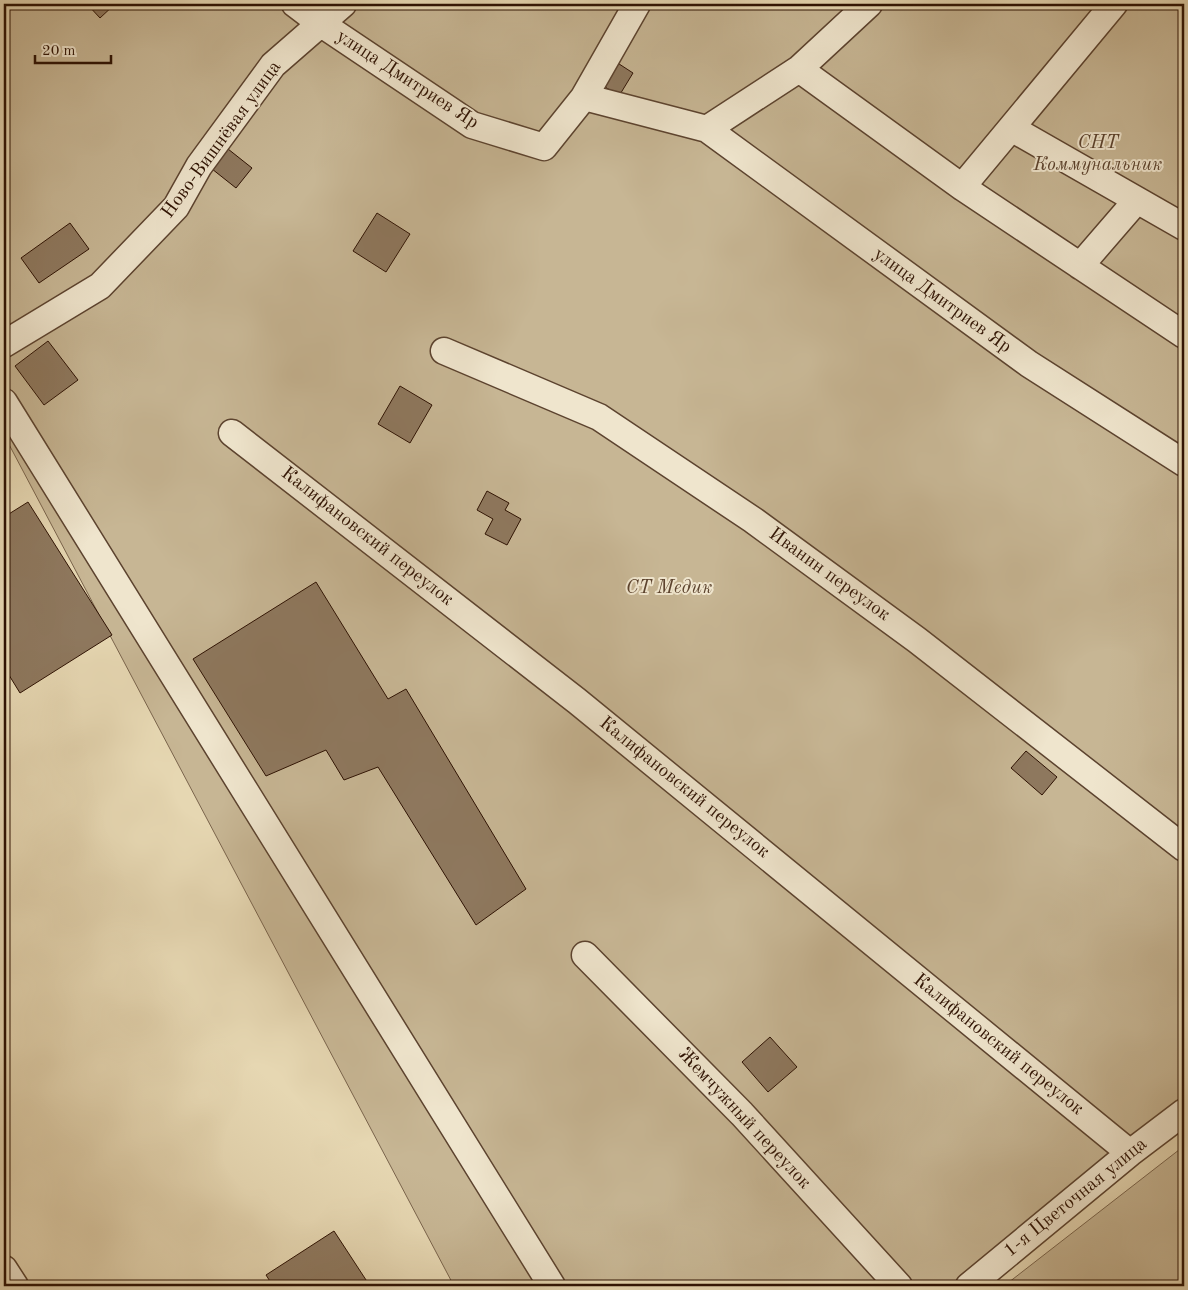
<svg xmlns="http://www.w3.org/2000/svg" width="1188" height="1290" viewBox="0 0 1188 1290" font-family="'Old Standard TT',serif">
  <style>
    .green { fill: #c7b694; stroke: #7a644c }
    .building { fill: #8e785e; stroke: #2e1203 }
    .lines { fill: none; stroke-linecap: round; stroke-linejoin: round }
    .minor-casing { stroke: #5c432f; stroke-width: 29 }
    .minor { stroke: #efe5cd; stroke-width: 26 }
    .labels { text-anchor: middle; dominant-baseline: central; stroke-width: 4; stroke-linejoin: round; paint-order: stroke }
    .street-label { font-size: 19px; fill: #2e1203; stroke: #efe5cd }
    .park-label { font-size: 19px; font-style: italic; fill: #5c432e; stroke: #efe5cd }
  </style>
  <rect width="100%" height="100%" fill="#e6d7b2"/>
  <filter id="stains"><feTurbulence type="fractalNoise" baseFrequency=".004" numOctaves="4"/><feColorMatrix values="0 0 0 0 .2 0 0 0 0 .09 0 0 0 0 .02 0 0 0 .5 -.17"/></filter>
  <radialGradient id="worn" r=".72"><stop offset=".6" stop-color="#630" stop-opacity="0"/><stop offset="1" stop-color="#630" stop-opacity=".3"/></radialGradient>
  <path class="green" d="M4,4H1184V1106L966,1286H454L4,435Z
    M1184,1146V1286H1004Z"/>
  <path class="building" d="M87,4H115L100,18Z
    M613,60L633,73L619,96L599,83Z
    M223,145L252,168L236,188L207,165Z
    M377,213L410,234L386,272L353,251Z
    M70,223L89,249L39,283L21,258Z
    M48,341L78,380L44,405L15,366Z
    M400,386L432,405L410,443L378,424Z
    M487,491L509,503L505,510L521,519L507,545L485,534L493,519L477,510Z
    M28,502L112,635L20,693L4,667V517Z
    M316,582L388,699L406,689L526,889L476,925L378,767L344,780L326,750L266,776L193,659Z
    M1026,751L1057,777L1042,795L1011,768Z
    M770,1037L797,1067L768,1092L742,1062Z
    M334,1231L370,1286H273L266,1275Z"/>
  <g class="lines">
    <defs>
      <path id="minor" d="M295,4L320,23L472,125L544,147L584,97L707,129L799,69L962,187L1184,335
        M799,69L869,4
        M584,97L637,4
        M1011,128L1184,227
        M707,129L1029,364L1184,463
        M962,187L1114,4
        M1080,266L1137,200
        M4,344L100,286L176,207L199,166L273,65L343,4
        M444,351L599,417L753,520L917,640L1184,848
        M4,402L552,1286
        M232,433L577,701L1130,1153
        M585,955L742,1114L899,1286
        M4,1269L15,1286
        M969,1286L1130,1153L1184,1112"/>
    </defs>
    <use href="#minor" class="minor-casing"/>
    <use href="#minor" class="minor"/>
  </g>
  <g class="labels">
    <g class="street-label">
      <text transform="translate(407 80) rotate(33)">улица Дмитриев Яр</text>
      <text transform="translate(222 140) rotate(-54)">Ново-Вишнёвая улица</text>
      <text transform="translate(942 301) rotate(36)">улица Дмитриев Яр</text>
      <text transform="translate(367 537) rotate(38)">Калифановский переулок</text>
      <text transform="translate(829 575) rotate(36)">Иванин переулок</text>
      <text transform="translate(684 788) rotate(39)">Калифановский переулок</text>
      <text transform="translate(998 1045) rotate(39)">Калифановский переулок</text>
      <text transform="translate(744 1119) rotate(47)">Жемчужный переулок</text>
      <text transform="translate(1076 1198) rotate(-39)">1-я Цветочная улица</text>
    </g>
    <g class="park-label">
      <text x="1098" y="143">СНТ<tspan x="1098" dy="22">Коммунальник</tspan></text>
      <text x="669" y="588">СТ Медик</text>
    </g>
  </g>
  <rect width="1188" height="1290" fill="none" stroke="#e6d7b2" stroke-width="20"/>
  <rect x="5" y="5" width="1178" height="1280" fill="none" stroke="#2e1203" stroke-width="2.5"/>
  <rect x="10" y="10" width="1168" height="1270" fill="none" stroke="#2e1203"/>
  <path d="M35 55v8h76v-8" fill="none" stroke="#2e1203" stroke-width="2.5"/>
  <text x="42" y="55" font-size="15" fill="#2e1203" stroke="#efe5cd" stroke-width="4" paint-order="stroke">20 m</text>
  <rect width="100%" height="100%" filter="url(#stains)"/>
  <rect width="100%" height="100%" fill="url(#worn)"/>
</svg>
